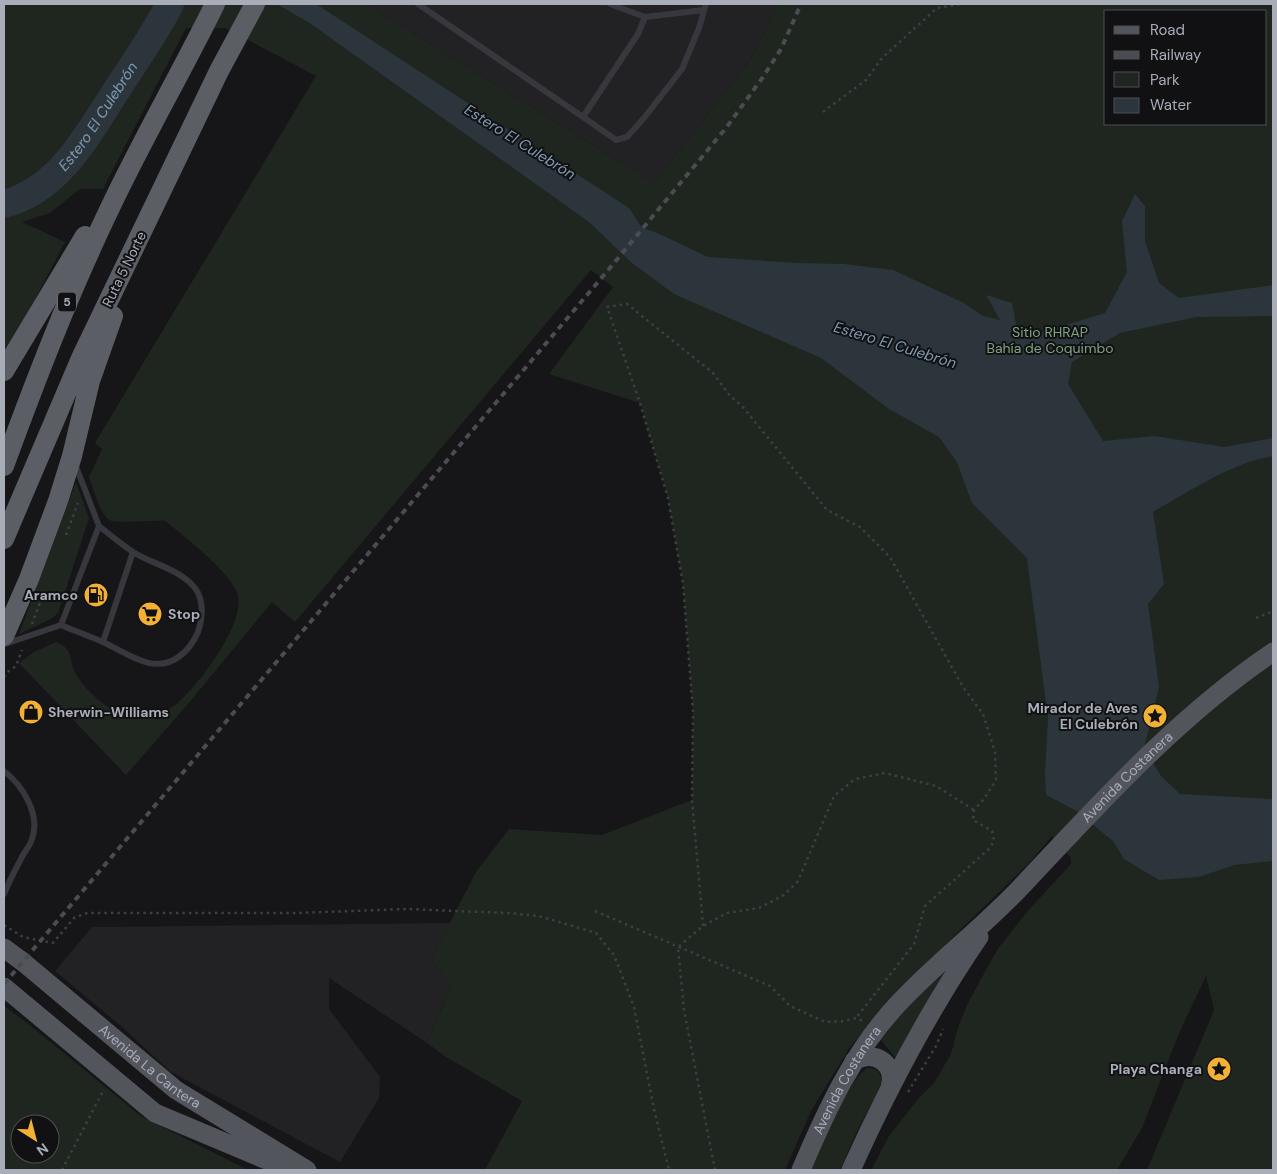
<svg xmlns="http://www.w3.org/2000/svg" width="1277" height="1174" viewBox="0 0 1277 1174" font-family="'DM Sans',sans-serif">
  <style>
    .built { fill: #222225 }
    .green { fill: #1e261f; fill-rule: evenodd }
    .water { fill: #2c353c }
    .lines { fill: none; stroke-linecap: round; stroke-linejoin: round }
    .river { stroke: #2c353c; stroke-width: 28 }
    .path { stroke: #3d3f44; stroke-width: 2.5; stroke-dasharray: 2.5 4; stroke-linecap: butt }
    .service { stroke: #37383d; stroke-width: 6 }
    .primary { stroke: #53555c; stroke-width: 19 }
    .trunk { stroke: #5b5e65; stroke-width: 20 }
    .rail { stroke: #4a4c52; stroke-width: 4; stroke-dasharray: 6 5; stroke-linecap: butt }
    .labels { text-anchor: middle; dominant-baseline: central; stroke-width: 4; stroke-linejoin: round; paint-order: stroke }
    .shield { fill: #111113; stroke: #7b7e86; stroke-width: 1 }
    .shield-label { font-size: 12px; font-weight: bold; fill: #a8adb8 }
    .street-label { font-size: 14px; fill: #a8adb8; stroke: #111113 }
    .park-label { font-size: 14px; fill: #7fa381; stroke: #111113 }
    .poi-label { font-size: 14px; font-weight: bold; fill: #a8adb8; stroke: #111113; text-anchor: end }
    .water-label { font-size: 15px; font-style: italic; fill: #7f9bb3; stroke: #111113 }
  </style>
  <rect width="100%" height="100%" fill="#161618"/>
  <path class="built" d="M366,4H780L748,63L654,183Z
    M450,923L431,959L451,987L427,1043L329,978V1009L380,1077L379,1098L340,1162L171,1072L122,1027L55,971L92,927Z"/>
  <path class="green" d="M4,4H366L654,183L748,63L780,4H1273V1170H1147L1214,1010L1206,976L1179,1033L1142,1128L1117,1170H871L889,1136L918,1099L934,1083L951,1054L958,1027L969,1001L997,950L1026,913L1071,864V858L1052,836L1029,863L956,934L850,1047L811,1111L785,1170H485L522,1101L446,1057L427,1043L451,987L431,959L476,872L509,829L602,835L692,800L693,711L683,584L668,498L640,403L549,374L613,287L591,270L295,622L272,602L193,698L126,775L19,663L34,652L56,642C75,650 68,658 75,672C85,692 114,716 137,719C151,720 165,713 175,705C197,688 248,621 237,593C229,571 184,536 165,521C152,520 118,524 109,520C100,514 93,487 89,477L102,449L95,443L316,76L225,28H186L103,189H80L50,213L22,222L65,242L4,359ZM1106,11H1266V124H1106Z
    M76,482L89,518L58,613L51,619L19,634Z
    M943,971L944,975L898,1061L881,1040C898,1013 921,993 943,971Z
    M4,1006L26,1022L141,1116L248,1170H4ZM20,1124H50V1154H20Z
    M868,1068C879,1068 882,1075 882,1085L858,1129L840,1170H811C819,1152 851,1074 868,1068Z"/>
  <path class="water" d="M277,4H316L629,208L640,225L645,229L655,232L708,257L796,263L844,264L893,270L964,303L983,316L1000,320L986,295L1012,303L1016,324L1030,336L1105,313L1127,272L1122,221L1135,194L1145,206V241L1159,283L1179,298L1273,285V316L1196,317L1120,333L1072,362L1068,384L1103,441L1155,436L1224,447L1273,438V456C1233,462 1188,492 1153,512L1164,584L1148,604L1159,687L1144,748L1161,776L1180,794L1273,799V861L1234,865L1199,877L1159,880L1124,859L1113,841L1075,810L1046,795L1045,774L1048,718L1027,558L972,503L957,462L939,437L889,409L821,358L674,294L632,263L589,222L311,24Z"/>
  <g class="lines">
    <path class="river" id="s1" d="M4,204C61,189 88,133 118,88C136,60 155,33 170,4"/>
    <path class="path" d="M823,112L866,80L883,57L937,8L962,4
      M66,535L78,503
      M1256,618L1273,611
      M32,624L45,589
      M4,677L6,673L16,666L22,650
      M595,911L770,986L790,1006L825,1022L844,1021L856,1018L863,1021
      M4,925L23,937L53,943L74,918L87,913H296L407,909L508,913L539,916L596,933L614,955L634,1007L654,1109L669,1170
      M703,926L692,800L693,711L683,584L668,498L640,403L607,307L627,304L713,373L730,396L742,406L827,510L860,527L890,557L963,687L983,714L995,752L996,780L984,799L974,810L973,820L992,831L994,841L990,848L925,906L914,944L856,1018
      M908,1092L936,1046L943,1029
      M62,1170L103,1091
      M715,1170L684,1010L678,947L703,926L727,913L759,908L784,895L798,881L834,796L855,779L885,773L936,786L974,810"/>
    <path class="service" d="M418,4L583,117L638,34L645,17L610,4
      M645,17L704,10
      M583,117L616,140L627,137L644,118L682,69L699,28L706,4
      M61,625C75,631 89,636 103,642C127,653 154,676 180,656C188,650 194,641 198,632C203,618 204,600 195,588C180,569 152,564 133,552C121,544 110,535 99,526
      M103,642L133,552
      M5,644L61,625L99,526L75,464
      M4,771C22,785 41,814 32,839C30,846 24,852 21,859C15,870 9,882 4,894"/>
    <g class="primary">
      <path id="s2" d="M4,948L23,962L176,1090L307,1170"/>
      <path d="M4,987L155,1113L288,1169"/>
      <path d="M854,1061C875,1049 897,1064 890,1088"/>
      <path id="s3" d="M801,1170C826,1111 853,1052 897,1005C936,963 981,929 1020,888C1099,804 1177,717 1273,652"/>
      <path d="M851,1170C887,1090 929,1010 979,937"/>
    </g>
    <path class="trunk" d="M4,371L85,236
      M4,466C36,379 69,293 109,210C142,140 181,73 215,4
      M4,539L82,356L219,71L255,4
      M4,636L29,579L58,501L72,456L90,381L113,316"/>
    <path class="rail" d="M4,984L609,269L726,128L763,77L781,49L801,4"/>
  </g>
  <defs>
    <symbol id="fuel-disc" viewBox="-11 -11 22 22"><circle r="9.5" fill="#f2b134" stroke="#111113"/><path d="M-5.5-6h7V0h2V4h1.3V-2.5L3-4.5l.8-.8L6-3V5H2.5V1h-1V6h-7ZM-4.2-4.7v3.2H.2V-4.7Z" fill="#111"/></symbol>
    <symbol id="supermarket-disc" viewBox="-11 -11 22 22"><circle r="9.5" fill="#f2b134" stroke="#111113"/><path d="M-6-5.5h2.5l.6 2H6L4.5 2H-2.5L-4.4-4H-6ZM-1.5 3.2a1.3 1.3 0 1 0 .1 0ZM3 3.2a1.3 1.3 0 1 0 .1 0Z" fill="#111"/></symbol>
    <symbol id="shop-disc" viewBox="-11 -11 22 22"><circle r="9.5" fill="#f2b134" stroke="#111113"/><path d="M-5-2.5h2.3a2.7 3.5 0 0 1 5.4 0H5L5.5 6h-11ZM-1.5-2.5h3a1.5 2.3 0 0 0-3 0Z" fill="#111"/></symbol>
    <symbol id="sight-disc" viewBox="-11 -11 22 22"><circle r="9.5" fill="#f2b134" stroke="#111113"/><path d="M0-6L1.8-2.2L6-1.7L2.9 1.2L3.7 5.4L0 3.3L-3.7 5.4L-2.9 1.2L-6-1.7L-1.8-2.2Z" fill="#111"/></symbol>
  </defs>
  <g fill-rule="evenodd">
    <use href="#fuel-disc" x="82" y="581" width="28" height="28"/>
    <use href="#supermarket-disc" x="136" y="600" width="28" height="28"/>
    <use href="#shop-disc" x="17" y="698" width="28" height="28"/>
    <use href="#sight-disc" x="1141" y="702" width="28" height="28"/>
    <use href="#sight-disc" x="1205" y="1055" width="28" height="28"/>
  </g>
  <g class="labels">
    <rect class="shield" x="58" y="292.5" width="18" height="19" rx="4"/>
    <g class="shield-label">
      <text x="67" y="302">5</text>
    </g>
    <g class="street-label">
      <text transform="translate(124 269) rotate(-64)">Ruta 5 Norte</text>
      <text stroke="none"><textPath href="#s3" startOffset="516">Avenida Costanera</textPath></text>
      <text stroke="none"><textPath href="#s2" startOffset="188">Avenida La Cantera</textPath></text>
      <text stroke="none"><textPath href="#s3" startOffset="101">Avenida Costanera</textPath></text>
    </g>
    <g class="park-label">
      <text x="1050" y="332">Sitio RHRAP<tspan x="1050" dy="16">Bahía de Coquimbo</tspan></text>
    </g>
    <g class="poi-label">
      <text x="78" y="595">Aramco</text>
      <text x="168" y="614" text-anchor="start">Stop</text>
      <text x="1138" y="708">Mirador de Aves<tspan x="1138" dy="16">El Culebrón</tspan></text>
      <text x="48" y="712" text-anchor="start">Sherwin-Williams</text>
      <text x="1202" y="1069">Playa Changa</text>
    </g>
    <g class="water-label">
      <text stroke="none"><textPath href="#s1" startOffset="132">Estero El Culebrón</textPath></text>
      <text transform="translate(520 142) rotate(32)">Estero El Culebrón</text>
      <text transform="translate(895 345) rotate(17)">Estero El Culebrón</text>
    </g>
  </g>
  <rect width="1277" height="1174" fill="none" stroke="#a8adb8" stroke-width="10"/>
  <rect x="1104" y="10" width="162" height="115" fill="#111113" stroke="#4d4f55"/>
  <rect x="1114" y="26" width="25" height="8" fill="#53555c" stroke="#4d4f55"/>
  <text x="1150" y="35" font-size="15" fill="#a8adb8">Road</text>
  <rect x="1114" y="51" width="25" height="8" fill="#4a4c52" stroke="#4d4f55"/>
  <text x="1150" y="60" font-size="15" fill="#a8adb8">Railway</text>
  <rect x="1114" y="72" width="25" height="15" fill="#1e261f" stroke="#4d4f55"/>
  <text x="1150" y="85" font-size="15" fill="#a8adb8">Park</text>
  <rect x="1114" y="98" width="25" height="15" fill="#2c353c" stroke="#4d4f55"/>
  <text x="1150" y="110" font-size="15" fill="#a8adb8">Water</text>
  <g transform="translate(35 1139) rotate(144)"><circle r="24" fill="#111113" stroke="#4d4f55"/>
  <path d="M0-4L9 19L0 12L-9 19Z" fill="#f2b134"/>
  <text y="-8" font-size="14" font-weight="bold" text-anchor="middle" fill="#a8adb8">N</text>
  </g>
</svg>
